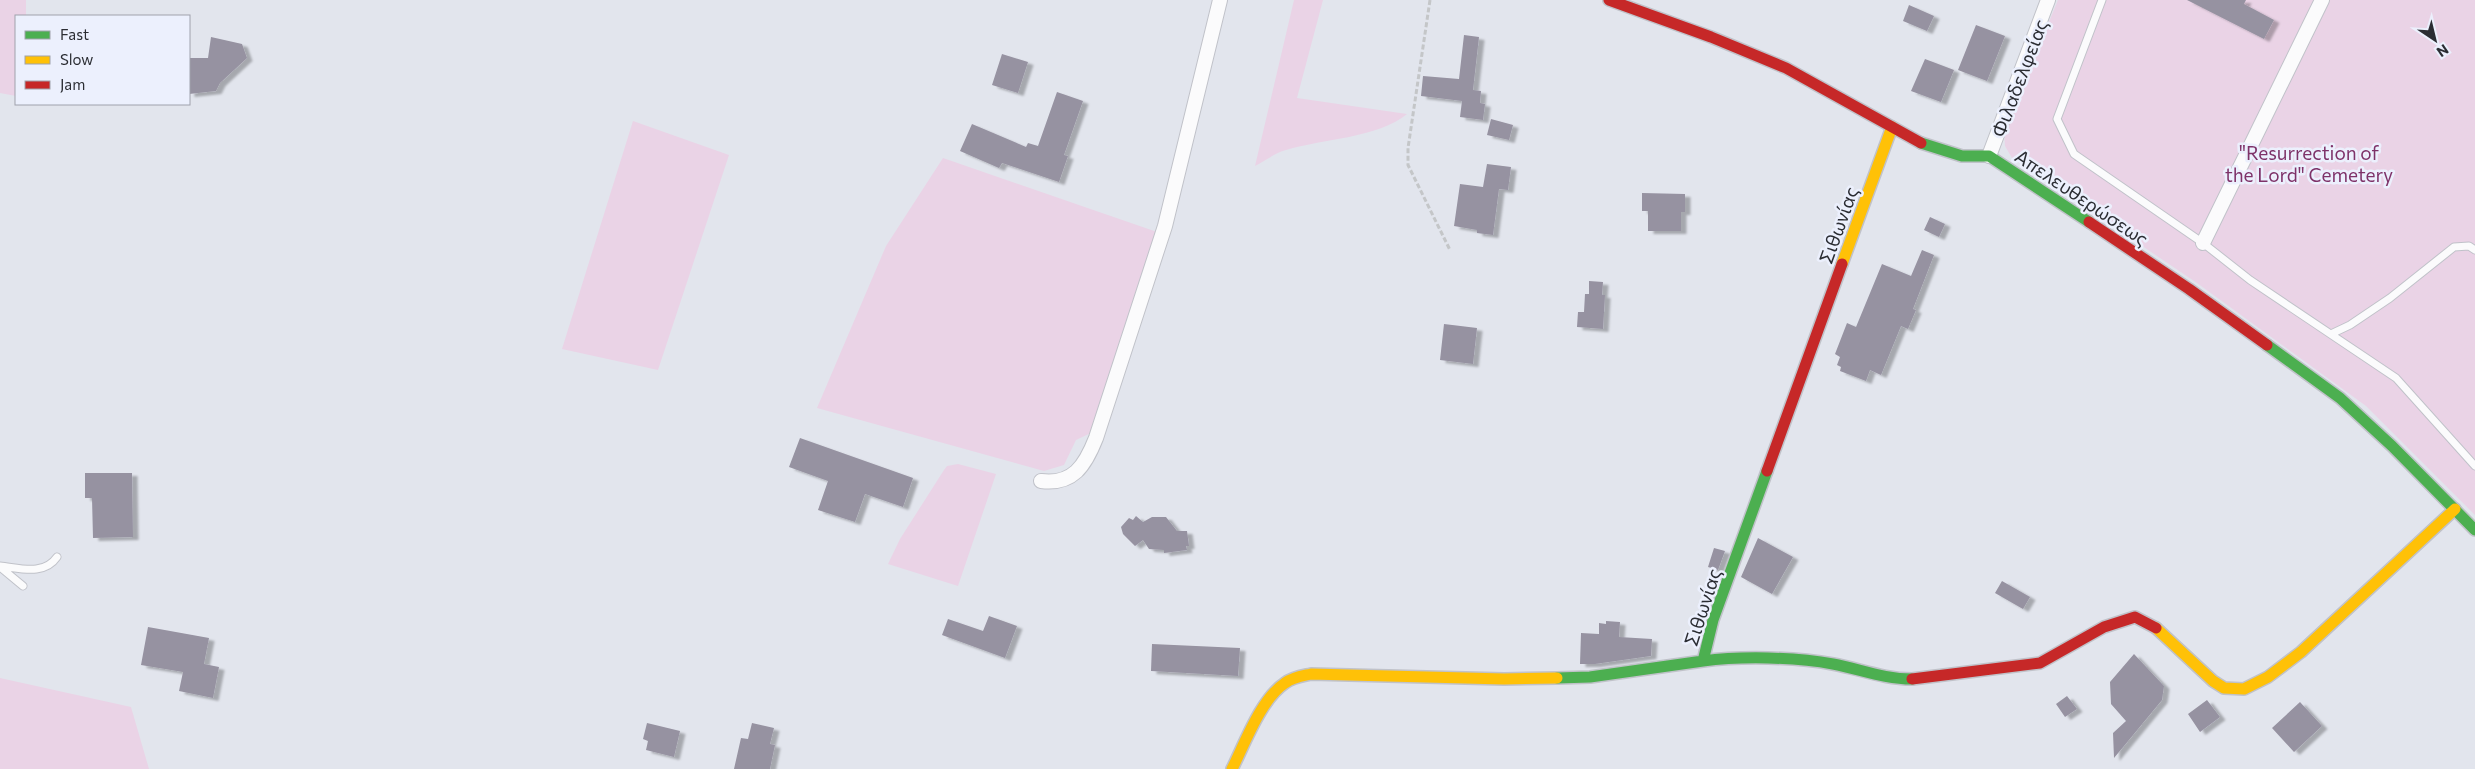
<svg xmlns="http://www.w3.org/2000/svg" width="2475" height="769" viewBox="0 0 2475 769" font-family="Commissioner,sans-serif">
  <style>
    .green { fill: #ead3e6 }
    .building { fill: #9692a1; filter: url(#shadow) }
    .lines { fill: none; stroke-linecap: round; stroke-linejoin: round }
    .lane-casing { stroke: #c0c2c9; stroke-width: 9 }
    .street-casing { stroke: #c0c2c9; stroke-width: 16 }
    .fast-casing { stroke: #c0c2c9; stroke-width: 14 }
    .slow-casing { stroke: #c0c2c9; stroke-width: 14 }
    .jam-casing { stroke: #c0c2c9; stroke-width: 14 }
    .path { stroke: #c4c6c8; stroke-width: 3; stroke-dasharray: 5 2.5; stroke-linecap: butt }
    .lane { stroke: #fbfbfc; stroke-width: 7 }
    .street { stroke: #fbfbfc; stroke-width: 14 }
    .fast { stroke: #4caf50; stroke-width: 11 }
    .slow { stroke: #ffc107; stroke-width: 11 }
    .jam { stroke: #c62828; stroke-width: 11 }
    .labels { text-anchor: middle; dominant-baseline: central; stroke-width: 5; stroke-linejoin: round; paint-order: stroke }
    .street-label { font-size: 19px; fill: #2b2d33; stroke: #ecf0fd }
    .park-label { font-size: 19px; fill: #7e3269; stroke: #ecf0fd }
  </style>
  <defs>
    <filter id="shadow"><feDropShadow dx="5.5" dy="3" stdDeviation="1" flood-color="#0004"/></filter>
  </defs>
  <rect width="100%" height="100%" fill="#e2e5ed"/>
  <path class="green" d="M0,0H26V16H16V96L0,93Z
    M1294,0H1323L1297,98L1407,114C1378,138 1322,139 1286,150C1275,153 1265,161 1255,166Z
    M2058,0H2475V515L2366,406L2197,283L2012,158L2005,146L2004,131Z
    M633,121L729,155L658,370L562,349Z
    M943,158L1157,232L1093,432L1076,440L1064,465L1044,471L817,408L886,246Z
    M958,464L996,474L958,586L888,564L900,539L944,470L947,466Z
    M0,678L131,707L149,769H0Z"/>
  <path class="building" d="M2187,0H2246L2244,4L2274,20L2264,39Z
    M1909,5L1934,16L1927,31L1903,21Z
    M1976,25L2005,36L1987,81L1958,70Z
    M1464,35L1479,37L1473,90L1481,91L1480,103L1485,104L1483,120L1460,117L1462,101L1421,96L1423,76L1459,79Z
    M211,37L242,44L247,58L220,83L216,91L189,94V58H208Z
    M1002,54L1028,62L1018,93L992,85Z
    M1925,59L1954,70L1941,102L1911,91Z
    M1057,92L1083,101L1064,155L1068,156L1059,182L1002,163L999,168L960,151L972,124L1026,147L1028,143L1038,146Z
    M1491,119L1513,125L1509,140L1487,135Z
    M1487,164L1511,167L1508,190L1499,189L1493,235L1477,233V230L1454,226L1460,184L1483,187Z
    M1642,193L1685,194V212H1681V231H1648V211H1642Z
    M1930,217L1945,224L1939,237L1924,230Z
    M1922,250L1934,255L1913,309L1916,310L1908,329L1901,326L1881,375L1870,370L1866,381L1840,371L1841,367L1837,365L1840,357L1835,354L1847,323L1856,327L1882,264L1911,276Z
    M1589,281L1603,282L1602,295H1605L1603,329L1577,327L1578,312H1584L1585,294H1589Z
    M1444,324L1477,328L1473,364L1440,360Z
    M800,438L913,478L903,507L865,494L855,522L818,510L828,481L789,467Z
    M85,473H132L133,537L93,538L92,498H85Z
    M1136,516L1143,522L1152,517H1166L1177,531H1187L1189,546H1186L1187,550L1164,553V550L1149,549L1143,540L1135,546L1123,534L1121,527L1129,518L1133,520Z
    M1758,538L1793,557L1772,594L1741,577Z
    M1714,548L1725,551L1718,570L1708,567Z
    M2002,581L2030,597L2023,609L1995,593Z
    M989,616L1017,626L1005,658L942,635L948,619L983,631Z
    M1606,621L1620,622L1619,637L1652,639L1651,656L1595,664H1580L1581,633L1599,634V623L1606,624Z
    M148,627L209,638L204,664L219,667L213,698L179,691L183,672L141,665Z
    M1152,644L1240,648L1238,676L1151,671Z
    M2134,654L2164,686L2162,700L2114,758L2113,733L2126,721L2111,704L2110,682Z
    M2067,696L2077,709L2065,717L2056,704Z
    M2207,700L2220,717L2200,732L2188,714Z
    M2300,702L2322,726L2294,752L2272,728Z
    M647,723L680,731L674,757L646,750L648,741L643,739Z
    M752,723L774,728L770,744L775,745L770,769H734L741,738L748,739Z"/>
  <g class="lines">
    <defs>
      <path id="lane" d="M2102,0L2057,119L2074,154L2203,243L2250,280L2396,378L2475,466
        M2331,334L2350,325L2390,298L2454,247L2469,246L2475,250
        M0,566C20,568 44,576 57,557
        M0,567L23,586"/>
      <path id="street" d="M1989,156L2048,0
        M2203,243L2322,0
        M1041,481C1073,485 1085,466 1096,438L1165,226L1220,0"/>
      <path id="fast" d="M1921,143L1962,156H1989L2089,222
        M2267,345L2340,398L2392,446L2475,530
        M1703,661C1741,656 1795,657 1833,664C1860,669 1884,679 1912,679
        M1557,678L1590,677L1703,661L1713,620L1767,471"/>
      <path id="slow" d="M1842,264L1892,127
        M2156,628L2213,681L2224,688L2244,689L2268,677L2301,652L2455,509
        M1232,769C1245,743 1261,699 1285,683C1293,677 1302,676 1311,674L1504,679L1557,678"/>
      <path id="jam" d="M1609,0L1711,37L1786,68L1921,143
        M2089,222L2189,289L2267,345
        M1767,471L1842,264
        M1912,679L2040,663L2104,627L2135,617L2156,628"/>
    </defs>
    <use href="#lane" class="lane-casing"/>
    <use href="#street" class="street-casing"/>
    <use href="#fast" class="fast-casing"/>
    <use href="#slow" class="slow-casing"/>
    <use href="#jam" class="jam-casing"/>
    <path class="path" d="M1430,0L1408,148V165L1450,250"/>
    <use href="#lane" class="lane"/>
    <use href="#street" class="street"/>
    <use href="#fast" class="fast"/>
    <use href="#slow" class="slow"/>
    <use href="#jam" class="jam"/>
  </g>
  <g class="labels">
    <g class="street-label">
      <text transform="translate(2019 78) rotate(-69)">Φιλαδελφείας</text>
      <text transform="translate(2082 197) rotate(34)">Απελευθερώσεως</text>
      <text transform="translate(1838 225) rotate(-70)">Σιθωνίας</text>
      <text transform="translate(1702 607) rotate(-72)">Σιθωνίας</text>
    </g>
    <g class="park-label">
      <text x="2309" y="152">"Resurrection of<tspan x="2309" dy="22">the Lord" Cemetery</tspan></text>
    </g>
  </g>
  <rect x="15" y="15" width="175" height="90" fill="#ecf0fd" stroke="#9fa2ac"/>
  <rect x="25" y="31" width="25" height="8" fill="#4caf50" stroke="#9fa2ac"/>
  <text x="60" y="40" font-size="15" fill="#2b2d33">Fast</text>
  <rect x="25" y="56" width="25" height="8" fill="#ffc107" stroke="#9fa2ac"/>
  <text x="60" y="65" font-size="15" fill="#2b2d33">Slow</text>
  <rect x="25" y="81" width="25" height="8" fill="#c62828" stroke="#9fa2ac"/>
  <text x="60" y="90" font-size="15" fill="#2b2d33">Jam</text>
  <g transform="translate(2435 40) rotate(145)" stroke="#ecf0fd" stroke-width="4" paint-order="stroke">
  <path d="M0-4L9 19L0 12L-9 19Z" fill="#2b2d33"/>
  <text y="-8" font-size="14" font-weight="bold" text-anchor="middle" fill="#2b2d33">N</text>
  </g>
</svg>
